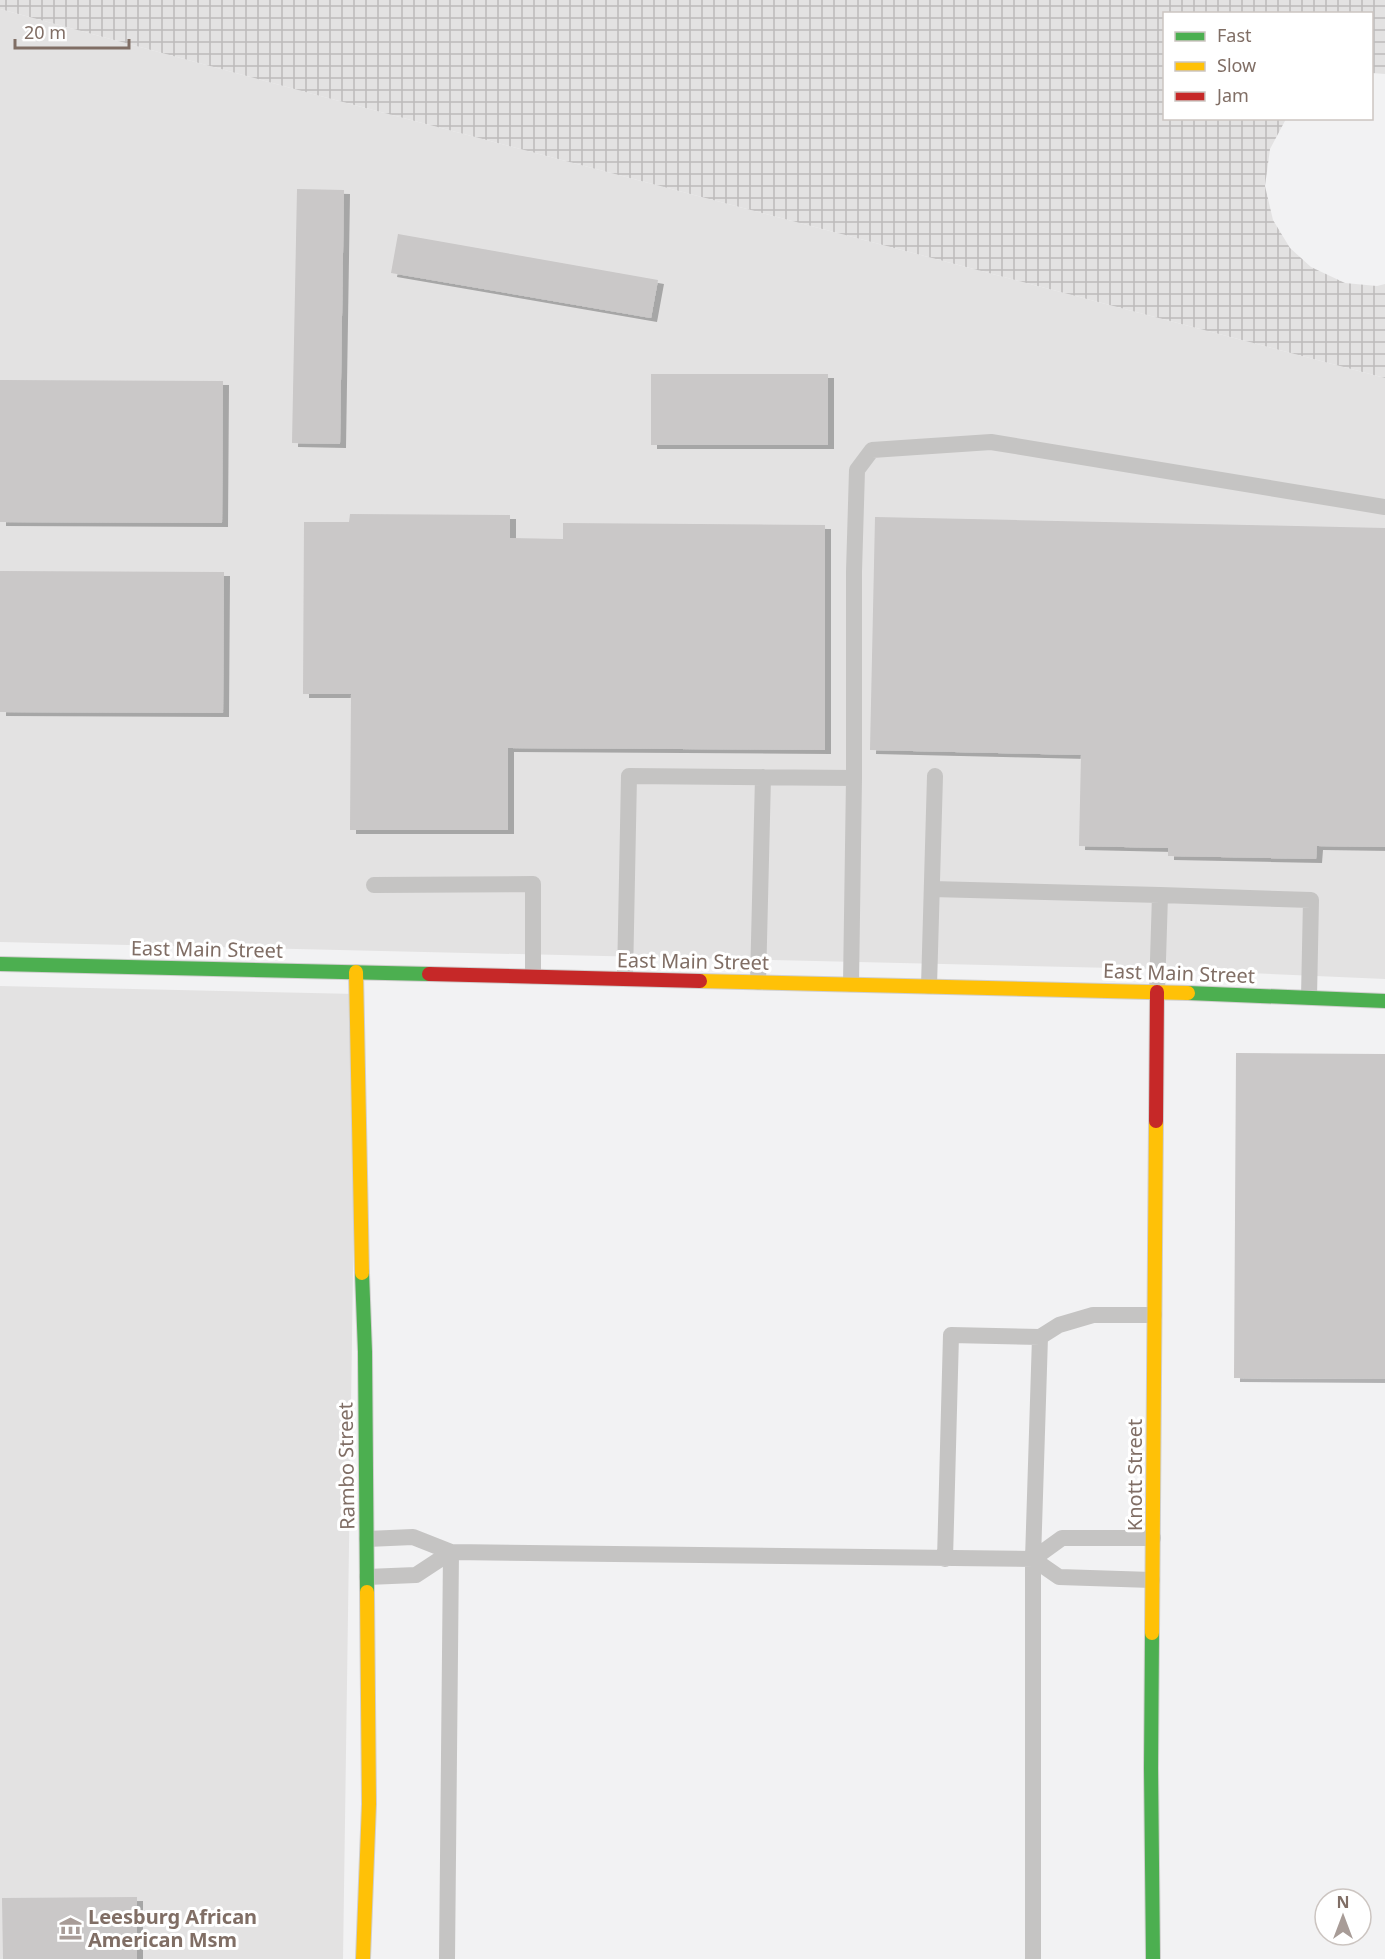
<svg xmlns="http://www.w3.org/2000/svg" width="1385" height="1959" viewBox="0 0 1385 1959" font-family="'Noto Sans',sans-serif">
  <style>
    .built { fill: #e3e2e2 }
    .industrial { fill: url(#industrial-grid) }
    .building { fill: #cac8c8; filter: url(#shadow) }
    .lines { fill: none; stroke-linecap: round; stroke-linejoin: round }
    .fast-casing { stroke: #d0cfce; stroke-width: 16 }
    .slow-casing { stroke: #d0cfce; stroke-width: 16 }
    .jam-casing { stroke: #d0cfce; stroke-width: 16 }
    .lane { stroke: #c5c4c3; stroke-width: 16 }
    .fast { stroke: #4caf50; stroke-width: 14 }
    .slow { stroke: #ffc107; stroke-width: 14 }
    .jam { stroke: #c62828; stroke-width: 14 }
    .labels { text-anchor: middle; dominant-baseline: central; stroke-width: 6; stroke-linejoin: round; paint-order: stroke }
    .street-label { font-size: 20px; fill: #806e65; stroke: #fff }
    .poi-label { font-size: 20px; font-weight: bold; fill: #806e65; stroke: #fff; text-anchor: start }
  </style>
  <defs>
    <pattern id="industrial-grid" width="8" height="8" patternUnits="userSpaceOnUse" patternTransform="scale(1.5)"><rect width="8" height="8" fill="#e3e2e2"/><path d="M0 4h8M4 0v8" fill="none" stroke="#bdbbbb"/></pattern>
    <filter id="shadow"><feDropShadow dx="6" dy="4" stdDeviation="0" flood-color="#0004"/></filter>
  </defs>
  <rect width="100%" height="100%" fill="#f2f2f3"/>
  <path class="built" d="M0,9L309,93L1385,378V979L1157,969L0,942Z
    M0,986L357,994L343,1959H0Z"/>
  <path class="industrial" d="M0,0H1385V74L1372,73V14H1164V118L1286,119L1270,149L1265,186L1273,220L1290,248L1311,267L1345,283L1377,286L1385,284V378L309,93L0,9Z"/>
  <path class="building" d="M297,189L344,190L340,444L292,443Z
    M398,234L658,280L651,318L391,273Z
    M651,374H828V445H651Z
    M0,380L223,381L222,523L0,522Z
    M350,514L510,515V538L563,539V523L825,525V750L508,748V830H350L351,694H303L304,522H349Z
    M875,517L1385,528V847L1317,846L1316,859L1168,856V848L1079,846L1081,755L870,750Z
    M0,571L224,572L223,713L0,712Z
    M1236,1053L1385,1054V1379L1234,1378Z
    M137,1897V1959H3L2,1898Z"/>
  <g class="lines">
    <defs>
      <path id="fast" d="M0,964L429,974
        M1188,993L1385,1001
        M362,1273L365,1352L367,1592
        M1152,1633L1151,1768L1153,1959"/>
      <path id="slow" d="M356,972L362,1273
        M700,981L1188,993
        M1152,1633L1156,1121
        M363,1959L369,1804L367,1592"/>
      <path id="jam" d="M429,974L700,981
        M1156,1121L1157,992"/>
    </defs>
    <use href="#fast" class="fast-casing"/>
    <use href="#slow" class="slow-casing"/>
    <use href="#jam" class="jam-casing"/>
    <path class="lane" d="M854,778V572L857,470L872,450L991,442L1385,507
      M374,885L533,884V976
      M932,889L1160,895L1157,992
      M1160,895L1311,900L1309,997
      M625,978L629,776L854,778L851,984
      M758,982L763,777
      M929,986L935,776
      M367,1539L413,1537L451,1552L1033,1559L1062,1538H1153
      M945,1559L951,1335L1040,1337
      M1033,1559L1059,1577L1152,1580
      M367,1577L416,1575L451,1552
      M447,1959L451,1552
      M1033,1959V1559L1040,1337L1059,1325L1093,1315H1154"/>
    <use href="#fast" class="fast"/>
    <use href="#slow" class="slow"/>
    <use href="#jam" class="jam"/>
  </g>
  <defs>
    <symbol id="museum-bare" viewBox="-9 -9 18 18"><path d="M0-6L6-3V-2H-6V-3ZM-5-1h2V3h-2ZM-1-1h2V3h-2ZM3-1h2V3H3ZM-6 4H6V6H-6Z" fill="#a89c97" stroke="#fff" stroke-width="2.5" paint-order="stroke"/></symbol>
  </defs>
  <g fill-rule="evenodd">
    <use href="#museum-bare" x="54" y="1912" width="33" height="33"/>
  </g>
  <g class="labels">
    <g class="street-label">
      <text transform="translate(207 949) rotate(1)">East Main Street</text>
      <text transform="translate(693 961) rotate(1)">East Main Street</text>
      <text transform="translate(1179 973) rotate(2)">East Main Street</text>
      <text transform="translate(346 1466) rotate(-91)">Rambo Street</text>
      <text transform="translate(1134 1475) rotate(-90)">Knott Street</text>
    </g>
    <g class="poi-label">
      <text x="88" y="1916">Leesburg African<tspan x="88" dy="23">American Msm</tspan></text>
    </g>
  </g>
  <rect x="1163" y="12" width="210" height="108" fill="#ffffff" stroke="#ccc5c1" stroke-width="1.5"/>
  <rect x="1175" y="32" width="30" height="9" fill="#4caf50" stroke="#ccc5c1" stroke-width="1.5"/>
  <text x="1217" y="42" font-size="18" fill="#806e65">Fast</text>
  <rect x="1175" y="62" width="30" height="9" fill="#ffc107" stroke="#ccc5c1" stroke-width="1.5"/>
  <text x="1217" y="72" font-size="18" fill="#806e65">Slow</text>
  <rect x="1175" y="92" width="30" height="9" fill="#c62828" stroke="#ccc5c1" stroke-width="1.5"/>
  <text x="1217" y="102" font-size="18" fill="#806e65">Jam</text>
  <g transform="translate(1343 1917)"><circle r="28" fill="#ffffff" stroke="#ccc5c1" stroke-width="1.5"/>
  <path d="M0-4.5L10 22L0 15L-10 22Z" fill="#a89c97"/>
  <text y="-9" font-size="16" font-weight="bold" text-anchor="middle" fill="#806e65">N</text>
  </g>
  <path d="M15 39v9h114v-9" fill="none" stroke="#806e65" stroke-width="3"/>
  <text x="24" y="39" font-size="18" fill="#806e65" stroke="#ffffff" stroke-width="4.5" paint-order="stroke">20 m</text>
</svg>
